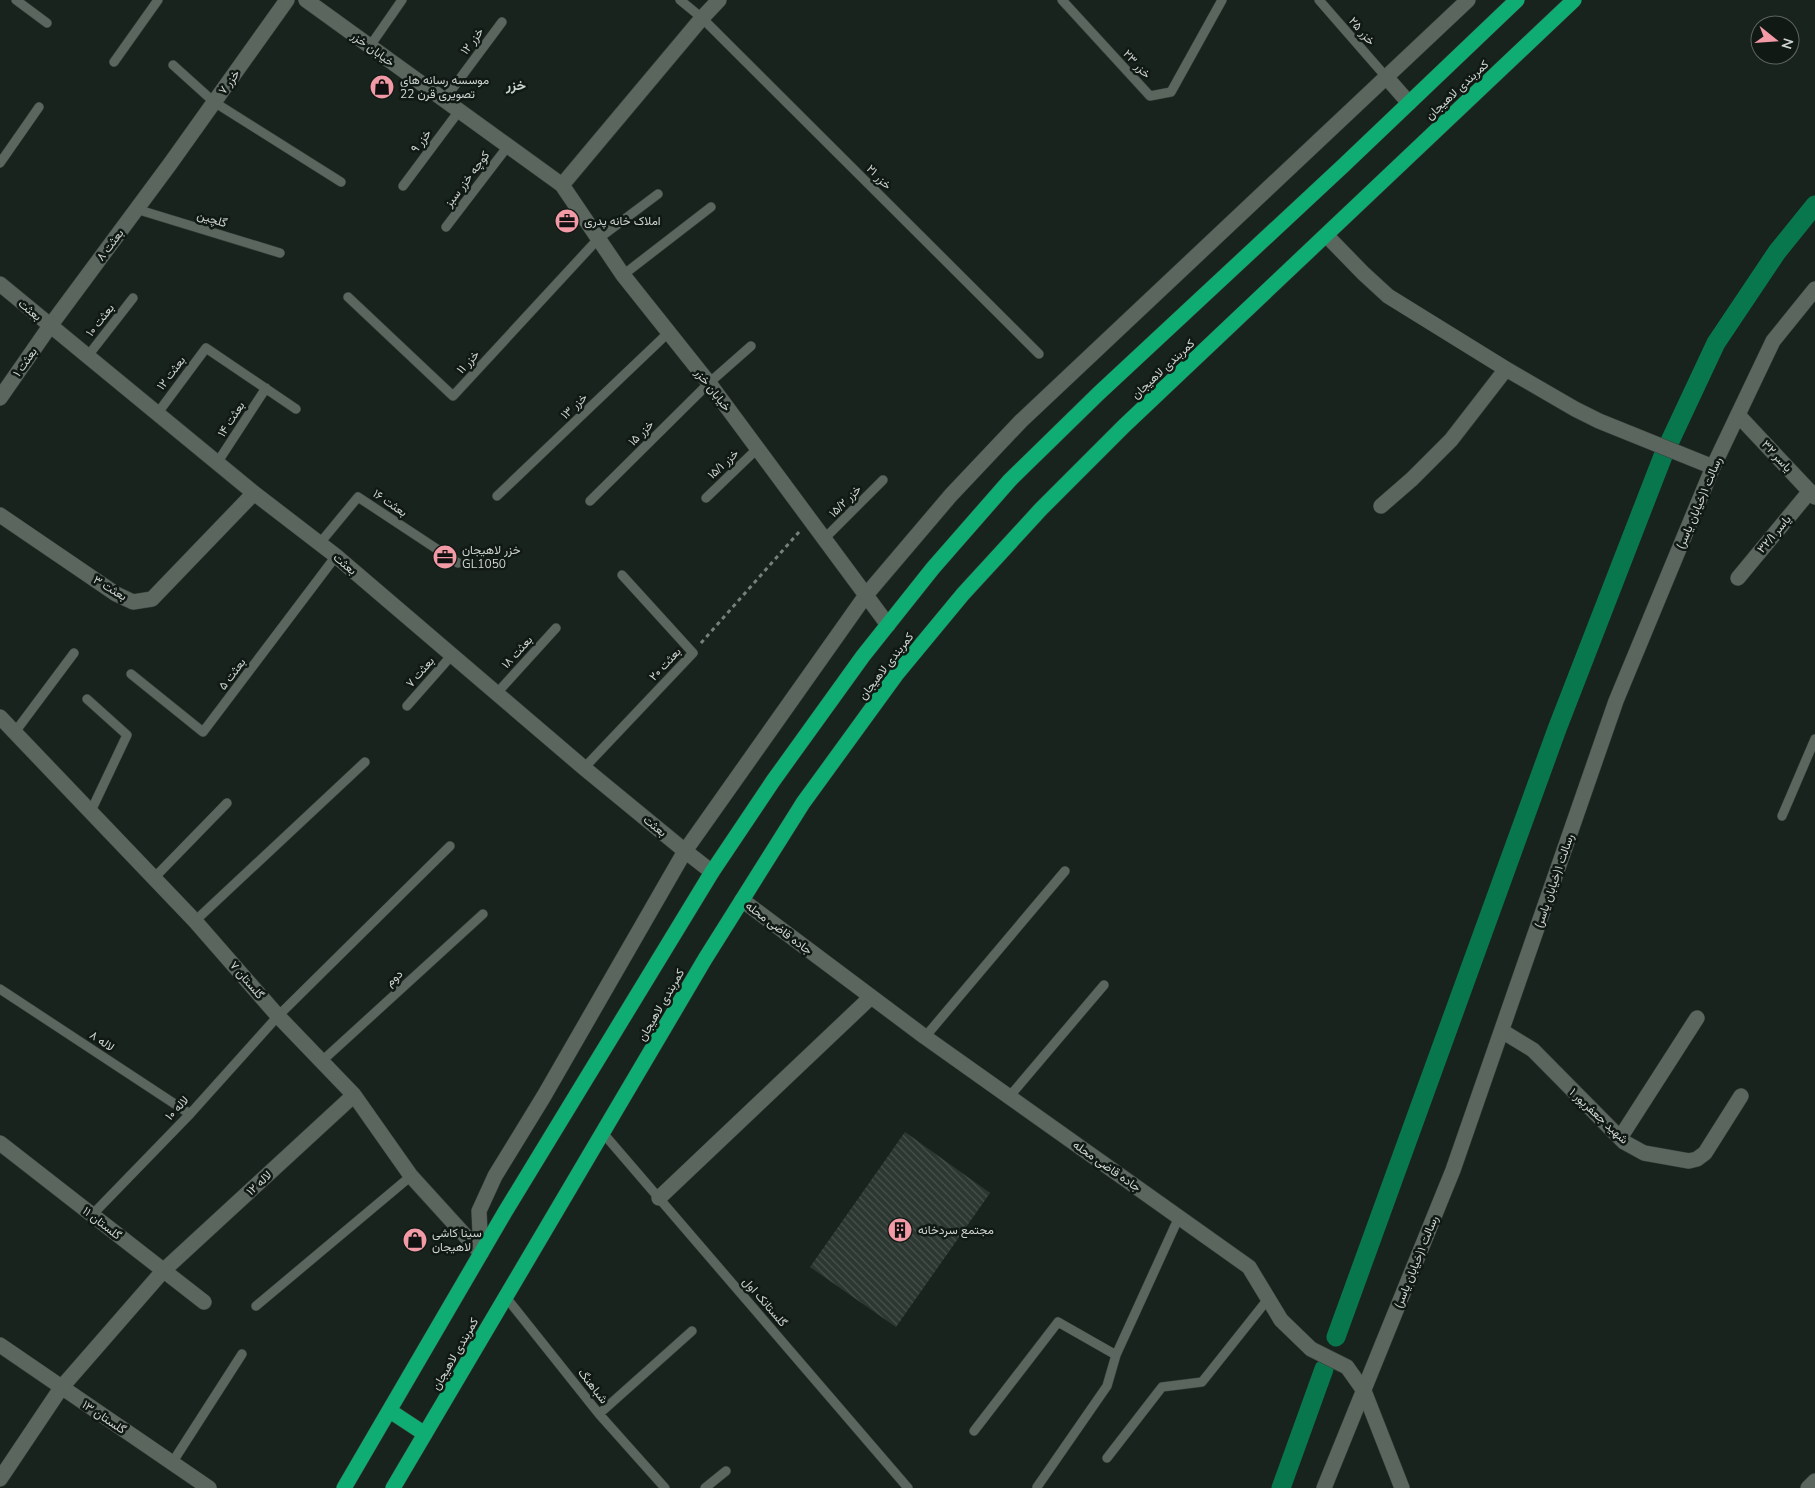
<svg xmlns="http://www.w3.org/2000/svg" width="1815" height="1488" viewBox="0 0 1815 1488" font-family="'Nunito Sans',Vazirmatn,sans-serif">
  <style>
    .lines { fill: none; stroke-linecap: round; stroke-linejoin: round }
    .canal { stroke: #08774e; stroke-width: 19 }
    .building { fill: url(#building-back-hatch) }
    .lane-casing { stroke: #39403c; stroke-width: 10 }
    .street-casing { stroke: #39403c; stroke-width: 16 }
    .secondary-casing { stroke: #39403c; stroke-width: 16 }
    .highway-casing { stroke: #39403c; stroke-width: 16 }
    .path { stroke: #78807c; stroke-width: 3; stroke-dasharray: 4 4; stroke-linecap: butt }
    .lane { stroke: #5b665f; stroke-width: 9 }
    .street { stroke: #5b665f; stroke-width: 15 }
    .secondary { stroke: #5b665f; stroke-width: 15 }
    .highway { stroke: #0fad74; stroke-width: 15 }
    .labels { text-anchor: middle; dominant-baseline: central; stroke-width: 5; stroke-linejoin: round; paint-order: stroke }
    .street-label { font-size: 12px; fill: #ced4d1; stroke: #101914 }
    .poi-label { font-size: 12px; fill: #ced4d1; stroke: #101914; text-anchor: start }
    .neighbourhood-label { font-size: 14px; font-weight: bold; fill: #c8d5ce; stroke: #101914 }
  </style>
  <defs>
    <pattern id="building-back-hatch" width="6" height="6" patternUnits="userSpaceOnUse" patternTransform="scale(1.25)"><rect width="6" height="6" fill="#2c3731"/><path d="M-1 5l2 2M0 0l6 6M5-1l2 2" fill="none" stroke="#49534e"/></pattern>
  </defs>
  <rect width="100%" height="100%" fill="#19231d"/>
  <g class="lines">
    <path class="canal" d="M1336,1337L1557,729L1663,456L1716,343L1777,252L1815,205
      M1281,1488L1324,1369"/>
  </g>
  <path class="building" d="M905,1132L990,1193L896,1327L810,1267Z"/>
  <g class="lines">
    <defs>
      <path id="lane" d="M16,0L47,23
        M680,0L702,18L1039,354
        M1062,0L1150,96L1171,92L1222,0
        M1319,0L1387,78
        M370,46L402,0
        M114,62L158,0
        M173,65L214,102L341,182
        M444,100L502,22
        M0,163L39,107
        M403,186L459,111
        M136,209L280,253
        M446,227L508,146
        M623,275L711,207
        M348,297L453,396L598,239L658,194
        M87,357L133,298
        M157,414L206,348L296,409
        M217,463L266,388
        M497,496L668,333
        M706,498L757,449
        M590,501L709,383L751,346
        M824,539L883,480
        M320,543L358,497L458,563
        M131,674L203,732L336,556
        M497,693L556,628
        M87,699L127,735L91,811
        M407,706L452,655
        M15,732L74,653
        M584,768L693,653L622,575
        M1782,816L1815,739
        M154,878L227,803
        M195,921L365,762
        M0,989L190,1114
        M925,1037L1065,871
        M322,1061L483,914
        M1009,1097L1104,985
        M603,1133L908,1488
        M92,1215L190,1114L278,1016L450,846
        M505,1296L599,1414L665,1488
        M256,1306L411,1176
        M599,1414L692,1331
        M974,1431L1058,1322L1116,1355
        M1107,1458L1162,1387L1202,1382L1268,1299
        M172,1463L242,1354
        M1037,1487L1107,1386L1116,1355L1179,1217
        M705,1488L726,1471"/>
      <path id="street" d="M1326,235L1363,273L1388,296L1506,369L1575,409L1599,421L1713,467
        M0,284L254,493L336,556L584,768L685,851
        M0,398L50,326L170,164L287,0
        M1738,415L1815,497
        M1381,506L1412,479L1451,440L1506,369
        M0,515L116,594L133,602L152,599L254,493
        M1738,578L1810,491
        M0,717L195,921L278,1016L354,1095L411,1176L481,1253
        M742,900L925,1037L1249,1267L1281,1320L1311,1349L1347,1367L1364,1391L1402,1488
        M1502,1031L1533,1050L1624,1142L1644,1153L1689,1161L1697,1159L1705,1153L1741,1096
        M1620,1138L1697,1018
        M0,1143L204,1302
        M659,1198L871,997
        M0,1345L209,1488
        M0,1479L61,1388L163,1271L354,1095
        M1808,1488L1815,1481"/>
      <path id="secondary" d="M306,0L562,185L623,275L709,383L888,625
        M1387,78L1409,103
        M562,185L702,18L719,0
        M685,851L712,872
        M481,1253L479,1211L495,1176L544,1096L685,851L866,595L951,495L1021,421L1468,0
        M1324,1488L1453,1170L1616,701L1713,467L1773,341L1815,289"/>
      <path id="highway" d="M390,1411L425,1434
        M344,1488L505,1212L712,872L773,781L863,656L933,568L1010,480L1098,394L1344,165L1517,0
        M393,1488L705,959L803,803L896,675L963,594L1041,509L1124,426L1574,0"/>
    </defs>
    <use href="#lane" class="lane-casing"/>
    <use href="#street" class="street-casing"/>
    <use href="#secondary" class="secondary-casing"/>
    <use href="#highway" class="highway-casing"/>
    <path class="path" d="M701,643L800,531"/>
    <use href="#lane" class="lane"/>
    <use href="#street" class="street"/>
    <use href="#secondary" class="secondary"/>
    <use href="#highway" class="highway"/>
  </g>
  <defs>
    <symbol id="shop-disc" viewBox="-11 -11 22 22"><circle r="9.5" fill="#f39aa7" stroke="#101914"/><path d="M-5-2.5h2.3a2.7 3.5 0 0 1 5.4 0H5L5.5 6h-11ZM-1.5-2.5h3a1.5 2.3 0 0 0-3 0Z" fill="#111"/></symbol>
    <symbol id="office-disc" viewBox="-11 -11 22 22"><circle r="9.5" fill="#f39aa7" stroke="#101914"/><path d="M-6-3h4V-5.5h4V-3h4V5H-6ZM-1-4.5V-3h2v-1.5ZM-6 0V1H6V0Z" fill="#111"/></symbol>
    <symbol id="building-disc" viewBox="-11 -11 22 22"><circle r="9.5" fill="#f39aa7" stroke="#101914"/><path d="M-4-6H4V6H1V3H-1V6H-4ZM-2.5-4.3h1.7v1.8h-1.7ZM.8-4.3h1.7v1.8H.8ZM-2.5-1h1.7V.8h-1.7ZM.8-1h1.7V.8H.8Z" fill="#111"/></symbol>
  </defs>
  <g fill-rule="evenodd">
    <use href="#shop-disc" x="368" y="73" width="28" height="28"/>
    <use href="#office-disc" x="553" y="207" width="28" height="28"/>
    <use href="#office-disc" x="431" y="543" width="28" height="28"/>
    <use href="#building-disc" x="886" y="1216" width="28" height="28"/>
    <use href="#shop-disc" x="401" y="1226" width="28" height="28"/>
  </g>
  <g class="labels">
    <g class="street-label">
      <text transform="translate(1362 31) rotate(49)">خزر ۲۵</text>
      <text transform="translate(472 41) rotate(-53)">خزر ۱۲</text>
      <text transform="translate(373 49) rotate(36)">خیابان خزر</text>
      <text transform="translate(1137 64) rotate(47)">خزر ۲۳</text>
      <text transform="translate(229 82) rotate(-54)">خزر ۷</text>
      <text transform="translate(1457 90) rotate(-43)">کمربندی لاهیجان</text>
      <text transform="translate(421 141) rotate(-53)">خزر ۹</text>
      <text transform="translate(879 177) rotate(45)">خزر ۲۱</text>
      <text transform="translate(467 179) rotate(-53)">کوچه خزر سبز</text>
      <text transform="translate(212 219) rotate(17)">گلچین</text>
      <text transform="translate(110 245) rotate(-53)">بعثت ۸</text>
      <text transform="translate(30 310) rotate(40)">بعثت</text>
      <text transform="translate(100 320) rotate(-52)">بعثت ۱۰</text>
      <text transform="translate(25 362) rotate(-55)">بعثت ۱</text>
      <text transform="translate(468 362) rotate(-47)">خزر ۱۱</text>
      <text transform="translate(1163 369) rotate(-43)">کمربندی لاهیجان</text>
      <text transform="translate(171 373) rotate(-53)">بعثت ۱۲</text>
      <text transform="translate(713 390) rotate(52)">خیابان خزر</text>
      <text transform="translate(574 406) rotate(-44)">خزر ۱۳</text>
      <text transform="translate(231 419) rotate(-57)">بعثت ۱۴</text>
      <text transform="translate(641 433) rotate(-45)">خزر ۱۵</text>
      <text transform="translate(1777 456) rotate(47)">یاسر ۳۲</text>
      <text transform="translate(723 464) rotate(-43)">خزر ۱۵/۱</text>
      <text transform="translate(845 501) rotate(-45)">خزر ۱۵/۲</text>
      <text transform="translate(390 503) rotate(34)">بعثت ۱۶</text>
      <text transform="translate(1699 503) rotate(-67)">رسالت ۱(خیابان یاسر)</text>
      <text transform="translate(1774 534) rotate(-50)">یاسر ۳۲/۱</text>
      <text transform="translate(345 564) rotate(40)">بعثت</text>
      <text transform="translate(110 588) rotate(31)">بعثت ۳</text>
      <text transform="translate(517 652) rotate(-48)">بعثت ۱۸</text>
      <text transform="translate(665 664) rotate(-47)">بعثت ۲۰</text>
      <text transform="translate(886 666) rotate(-52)">کمربندی لاهیجان</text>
      <text transform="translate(420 672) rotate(-49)">بعثت ۷</text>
      <text transform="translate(232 674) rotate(-53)">بعثت ۵</text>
      <text transform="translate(655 826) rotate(39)">بعثت</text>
      <text transform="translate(1554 881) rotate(-71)">رسالت ۱(خیابان یاسر)</text>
      <text transform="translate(779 928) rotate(37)">جاده قاضی محله</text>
      <text transform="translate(394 978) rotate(-42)">دوم</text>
      <text transform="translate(247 980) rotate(49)">گلستان ۷</text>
      <text transform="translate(661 1005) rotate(-60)">کمربندی لاهیجان</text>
      <text transform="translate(102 1041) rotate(33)">لاله ۸</text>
      <text transform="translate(177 1108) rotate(-47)">لاله ۱۰</text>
      <text transform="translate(1599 1116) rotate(43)">شهید جعفرپور ۱</text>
      <text transform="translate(1107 1166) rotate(35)">جاده قاضی محله</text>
      <text transform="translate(259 1183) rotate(-43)">لاله ۱۲</text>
      <text transform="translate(102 1223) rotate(38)">گلستان ۱۱</text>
      <text transform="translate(1416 1262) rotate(-68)">رسالت ۱(خیابان یاسر)</text>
      <text transform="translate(765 1302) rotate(49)">گلستانک اول</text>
      <text transform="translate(455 1354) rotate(-60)">کمربندی لاهیجان</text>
      <text transform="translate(593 1386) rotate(52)">شباهنگ</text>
      <text transform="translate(104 1417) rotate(34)">گلستان ۱۳</text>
    </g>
    <g class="poi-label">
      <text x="400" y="80">موسسه رسانه های<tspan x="400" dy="14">تصویری قرن 22</tspan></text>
      <text x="584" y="221">املاک خانه پدری</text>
      <text x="462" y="550">خزر لاهیجان<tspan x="462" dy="14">GL1050</tspan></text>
      <text x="918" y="1230">مجتمع سردخانه</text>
      <text x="432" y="1233">سینا کاشی<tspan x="432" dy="14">لاهیجان</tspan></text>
    </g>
    <g class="neighbourhood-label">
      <text x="516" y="85">خزر</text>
    </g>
  </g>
  <g transform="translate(1775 40) rotate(107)"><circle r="24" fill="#101914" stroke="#5c6460"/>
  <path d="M0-4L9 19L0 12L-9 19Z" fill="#f39aa7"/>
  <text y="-8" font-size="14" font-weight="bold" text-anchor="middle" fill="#ced4d1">N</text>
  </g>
</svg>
